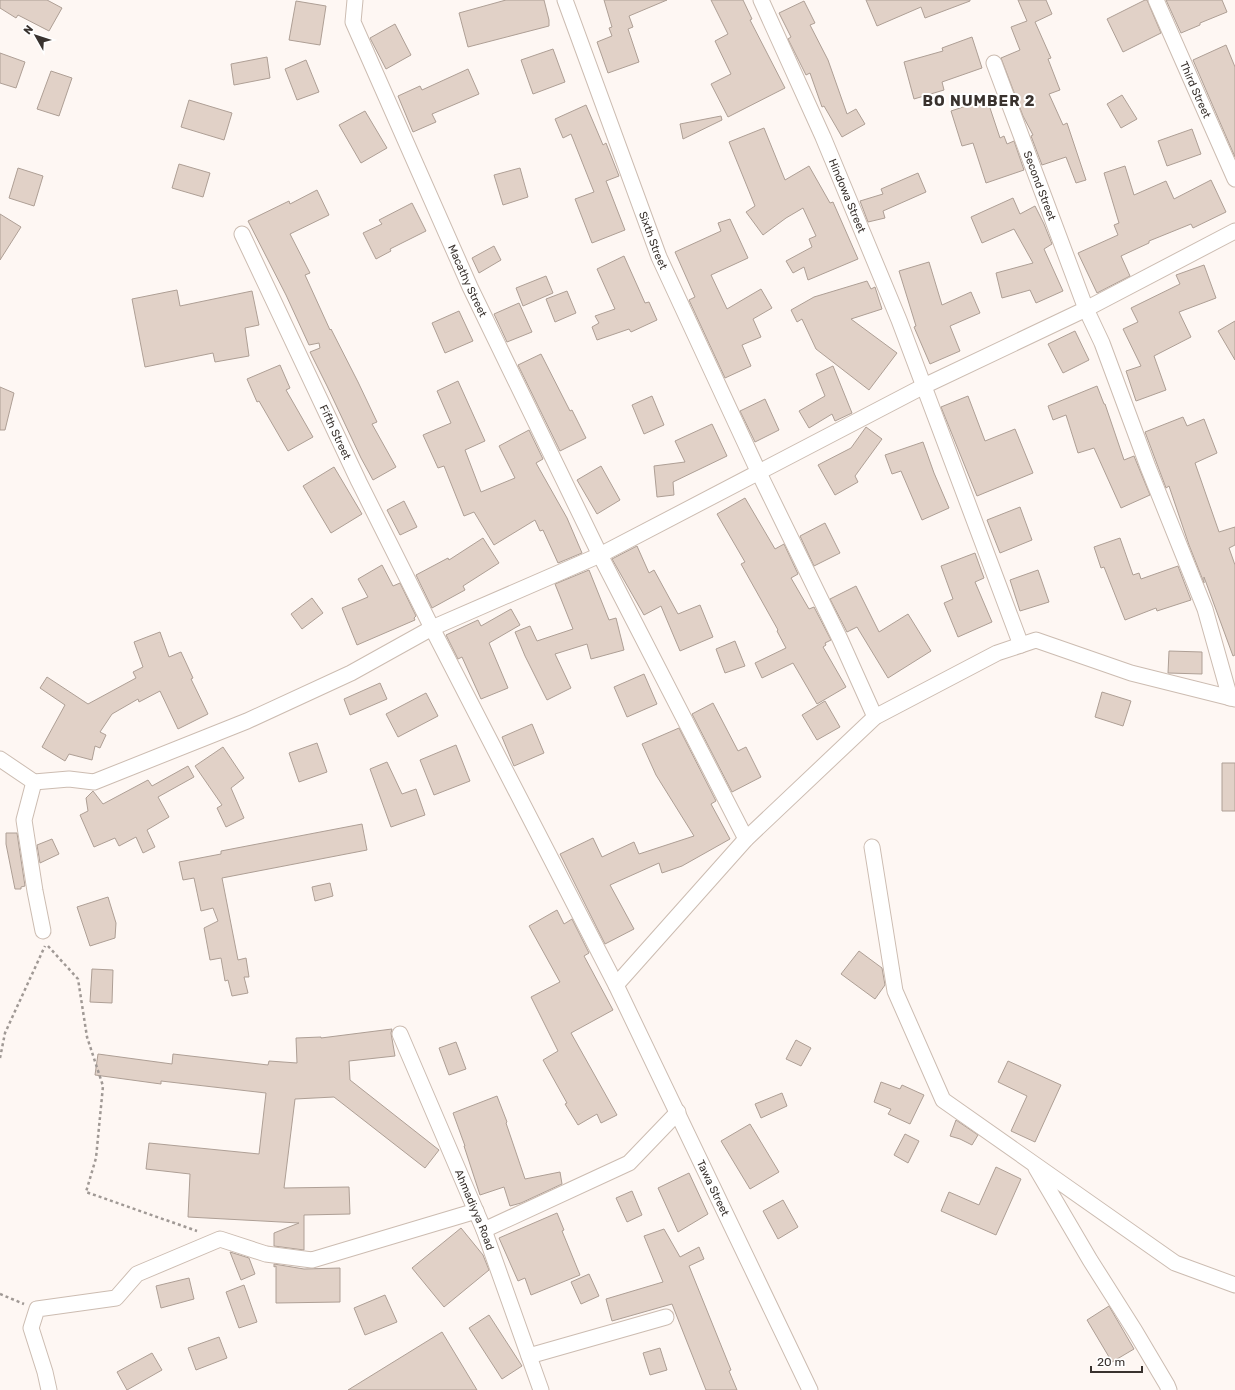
<svg xmlns="http://www.w3.org/2000/svg" width="1235" height="1390" viewBox="0 0 1235 1390" font-family="Rubik,sans-serif">
  <style>
    .building { fill: #e1d1c7; stroke: #ae9f95 }
    .lines { fill: none; stroke-linecap: round; stroke-linejoin: round }
    .street-casing { stroke: #ccbcb1; stroke-width: 17 }
    .path { stroke: #a09995; stroke-width: 2.5; stroke-dasharray: 3 3; stroke-linecap: butt }
    .street { stroke: #fff; stroke-width: 15 }
    .labels { text-anchor: middle; dominant-baseline: central; stroke-width: 4; stroke-linejoin: round; paint-order: stroke }
    .street-label { font-size: 11px; fill: #39322e; stroke: #fff }
    .district-label { font-size: 15px; font-weight: bold; letter-spacing: 1px; fill: #39322e; stroke: #fff }
  </style>
  <rect width="100%" height="100%" fill="#fef7f3"/>
  <path class="building" d="M0,0H47L62,8L49,31L18,15L16,18L0,8Z
    M506,0H544L549,20V26L468,47L459,13Z
    M604,0H667L629,16L633,27L628,29L639,62L608,73L597,42L612,36L609,28L612,27Z
    M711,0H743L752,19L750,20L785,88L728,117L711,84L731,74L715,41L728,34Z
    M866,0H970V1L925,18L921,7L877,26Z
    M1018,0H1046L1052,14L1035,22L1051,58L1048,59L1060,90L1049,94L1063,125L1067,123L1086,180L1076,183L1066,157L1042,165L1031,136L1033,135L1023,116L1001,58L1020,50L1011,27L1027,21Z
    M1145,0H1147L1161,33L1123,52L1107,19Z
    M1166,0H1222L1227,12L1200,23V25L1181,33Z
    M296,1L326,6L320,45L289,40Z
    M804,1L815,23L810,25L828,60L847,114L856,109L865,124L842,137L824,106L822,107L810,73L806,75L788,39L791,37L779,13Z
    M395,24L411,55L386,69L370,38Z
    M972,37L982,68L942,82L944,90L914,99L904,62L943,51L942,48Z
    M1226,45L1235,67V157L1193,60Z
    M553,49L565,82L533,94L521,60Z
    M0,53L25,62L16,88L0,83Z
    M267,57L270,78L234,85L231,64Z
    M306,60L319,92L297,100L285,69Z
    M468,69L479,94L432,114L436,122L413,132L398,96L420,86L422,90Z
    M51,71L72,78L59,116L37,109Z
    M1122,95L1137,119L1121,128L1107,104Z
    M987,99L1000,138L1004,136L1007,144L1014,141L1024,170L986,183L973,143L962,146L951,111Z
    M189,100L232,113L224,140L181,127Z
    M586,105L603,145L606,143L619,176L606,181L625,230L592,243L575,199L594,192L571,134L563,138L555,119Z
    M365,111L387,148L361,163L339,125Z
    M721,116L722,120L683,139L680,124Z
    M764,128L785,180L809,166L830,203L833,202L858,259L808,280L804,267L793,273L786,261L812,247L809,239L816,236L803,208L786,218L763,235L746,212L755,206L729,142Z
    M1192,129L1201,154L1167,166L1158,141Z
    M179,164L210,173L203,197L172,188Z
    M1125,166L1134,195L1166,181L1174,199L1211,180L1226,212L1193,228L1191,224L1149,241V243L1121,256L1130,276L1097,293L1078,253L1118,235L1114,225L1119,223L1104,173Z
    M18,168L43,176L34,206L9,198Z
    M520,168L528,197L503,205L494,175Z
    M918,173L926,192L883,211L885,218L868,222L860,201L883,194L881,189Z
    M317,190L329,215L290,234L310,273L305,275L330,330L331,329L358,382L377,422L372,424L396,467L373,480L361,458L327,386L310,352L320,348L319,343L309,345L286,295L248,221L289,201L290,204Z
    M1013,198L1020,214L1035,206L1044,224L1052,244L1044,249L1063,291L1036,303L1030,290L1002,298L996,273L1033,263L1014,229L982,243L971,217Z
    M412,203L426,231L390,249L391,251L376,259L363,233L382,224L379,220Z
    M0,214L21,227L0,260Z
    M730,219L748,258L711,275L727,309L761,289L772,308L753,319L761,337L742,345L751,366L725,378L689,300L695,297L675,252L721,231L718,223Z
    M494,246L501,260L479,273L472,258Z
    M624,256L645,303L649,302L657,320L631,332L629,329L597,340L592,327L599,323L595,316L615,309L597,269Z
    M929,262L942,305L971,292L980,313L950,326L960,351L930,364L914,327L916,326L899,271Z
    M1204,265L1216,298L1179,312L1191,337L1154,356L1166,390L1136,401L1126,371L1141,366L1123,329L1138,322L1131,308L1180,284L1176,275Z
    M546,276L553,293L523,306L516,288Z
    M867,281L871,289L875,287L882,309L851,319L897,353L869,390L816,349L802,319L797,322L791,310L814,297Z
    M177,290L180,306L252,291L259,325L245,328L249,356L215,362L213,353L145,367L132,299Z
    M567,291L576,313L555,322L546,299Z
    M519,303L532,332L507,342L494,314Z
    M459,311L473,341L445,353L432,323Z
    M1235,321V360L1218,331Z
    M1075,331L1089,360L1063,373L1048,344Z
    M541,354L570,411L572,410L586,438L560,451L518,365Z
    M280,365L290,388L286,390L313,437L288,451L259,401L257,402L247,379Z
    M833,366L852,413L835,421L832,414L809,428L799,411L825,396L816,374Z
    M458,381L485,441L465,450L481,492L515,478L499,446L529,430L543,459L536,463L567,518L582,553L558,563L543,530L540,531L535,520L494,545L474,512L464,516L444,466L438,468L423,435L451,423L437,391Z
    M1097,386L1104,404H1105L1124,460L1134,456L1150,495L1121,508L1094,448L1078,453L1066,415L1053,420L1048,406Z
    M0,387L14,393L5,430H0Z
    M652,396L664,425L644,434L632,405Z
    M968,396L985,441L1015,429L1033,473L977,496L941,407Z
    M765,399L779,430L755,442L740,411Z
    M1183,417L1187,426L1204,419L1217,453L1195,463L1219,532L1235,527V545L1229,548L1235,565V655L1233,656L1204,577V583L1189,545L1169,486L1166,488L1145,432Z
    M712,424L727,456L673,482L674,495L657,497L654,466L685,462L675,441Z
    M866,427L882,439L855,476L858,482L835,495L818,465L851,448Z
    M923,442L934,473L949,508L922,520L901,471L892,474L885,455Z
    M601,466L620,500L597,514L577,480Z
    M334,467L362,514L331,533L303,486Z
    M745,498L775,549L784,544L798,574L791,578L809,609L814,607L831,640L825,643L826,645L823,647L846,687L817,704L793,663L762,678L755,663L786,648L777,631L778,630L741,564L745,562L717,514Z
    M404,501L417,527L400,535L387,510Z
    M1020,507L1032,540L1000,553L987,520Z
    M825,523L840,553L814,566L800,536Z
    M483,538L499,563L463,586L465,590L432,608L416,575L448,558L449,560Z
    M1120,538L1133,575L1139,573L1141,579L1178,566L1191,600L1157,611L1156,608L1125,620L1104,567L1101,568L1094,547Z
    M637,546L649,573L654,570L678,614L700,605L713,637L680,651L661,606L644,615L612,559Z
    M975,553L984,578L975,582L992,622L958,637L944,603L953,599L941,566Z
    M382,565L393,586L400,583L416,616L414,618L415,620L357,645L342,608L368,597L358,579Z
    M589,570L609,620L616,618L624,650L591,659L587,644L555,654L571,688L547,700L525,656L515,632L530,626L537,641L573,629L555,584Z
    M1038,570L1049,602L1020,611L1010,580Z
    M856,586L879,632L908,614L931,651L888,678L857,627L847,632L830,599Z
    M312,598L323,613L302,629L291,614Z
    M511,609L520,625L489,643L508,688L481,699L462,657L458,659L446,635L478,620L481,626Z
    M160,632L169,657L181,652L193,678L191,679L208,714L178,729L160,691L139,702L138,699L112,714L100,732L106,735L100,748L95,746L92,760L69,754L65,761L42,747L65,705L40,688L47,677L88,704L136,678L133,672L143,667L134,642Z
    M735,641L745,666L725,673L716,649Z
    M1169,651L1202,652V674L1168,673Z
    M644,674L657,704L627,717L614,687Z
    M380,683L387,699L350,715L344,699Z
    M1102,692L1131,701L1123,726L1095,717Z
    M426,693L438,716L398,737L386,714Z
    M825,701L840,727L817,740L802,715Z
    M713,703L738,751L746,747L761,777L732,792L692,714Z
    M532,724L544,753L514,766L502,737Z
    M679,728L716,801L711,804L730,839L682,866L662,873L659,863L610,885L634,929L605,944L560,854L593,838L602,857L634,842L639,854L694,836L656,775L642,744Z
    M317,743L327,772L299,782L289,753Z
    M456,745L470,781L434,795L420,760Z
    M223,747L244,778L231,788L244,818L226,827L217,808L222,805L195,766Z
    M387,762L402,794L416,789L425,815L391,827L370,769Z
    M1222,763H1235V811H1222Z
    M188,766L194,777L158,797L169,817L147,830L155,847L143,853L136,837L119,846L115,838L94,847L80,815L88,811L86,798L93,791L103,804L148,780L152,786Z
    M362,824L367,850L222,878L238,960L246,958L249,977H244L248,993L232,996L228,980L225,981L221,958L210,960L204,928L218,921L213,908L201,911L194,878L183,880L179,862L221,854V851Z
    M6,833H17L25,886L21,887V889H15L6,844Z
    M52,839L59,854L40,863L37,845Z
    M330,883L333,896L315,901L312,887Z
    M108,897L116,923L115,938L90,946L77,907Z
    M557,910L564,924L572,919L589,953L584,956L613,1010L571,1033L617,1115L601,1123L597,1114L578,1125L565,1104L567,1103L543,1060L558,1051L531,997L560,982L529,926Z
    M859,951L882,968L885,985L875,999L841,974Z
    M92,969L113,970L112,1003L90,1002Z
    M392,1029L391,1033L395,1056L349,1061L350,1080L439,1150L425,1168L334,1097L295,1099L284,1188L349,1187L350,1214L304,1215V1250L274,1246V1233L299,1223L188,1217L190,1174L146,1169L149,1143L259,1154L266,1093L161,1081V1084L95,1075L98,1054L172,1064L173,1054L268,1065L269,1061L297,1063L296,1038L321,1037V1038Z
    M796,1040L811,1048L801,1066L786,1059Z
    M456,1042L466,1069L449,1075L439,1048Z
    M1008,1061L1061,1085L1035,1142L1011,1131L1027,1096L998,1082Z
    M881,1082L900,1089L902,1085L924,1095L910,1124L888,1114L891,1109L874,1102Z
    M782,1093L787,1106L761,1118L755,1104Z
    M497,1096L507,1122L506,1123L525,1179L560,1172L562,1184L521,1203L510,1206L504,1187L480,1195L464,1146H465L453,1113Z
    M956,1120L978,1135L972,1145L960,1139L950,1136Z
    M750,1124L779,1172L750,1189L721,1141Z
    M905,1134L919,1141L908,1163L894,1155Z
    M996,1167L1021,1179L996,1235L941,1211L949,1192L979,1205Z
    M689,1173L708,1214L678,1232L658,1188Z
    M632,1191L642,1215L627,1222L616,1198Z
    M783,1200L798,1227L778,1239L763,1211Z
    M557,1213L564,1230L562,1231L580,1275L531,1295L525,1278L518,1281L499,1238Z
    M461,1228L483,1255L489,1270L444,1307L412,1268Z
    M664,1229L680,1257L699,1247L704,1259L689,1266L731,1370L729,1371L737,1390H706L672,1304L612,1321L606,1299L663,1282L644,1236Z
    M230,1252L249,1258L255,1274L241,1280Z
    M274,1264L304,1269L340,1268V1302L276,1303V1266L274,1267Z
    M589,1274L599,1296L581,1304L571,1282Z
    M189,1278L194,1299L161,1308L156,1286Z
    M244,1285L257,1322L239,1328L226,1292Z
    M385,1295L397,1322L365,1335L354,1308Z
    M1109,1306L1134,1349L1112,1362L1087,1320Z
    M489,1315L522,1366L502,1379L469,1328Z
    M442,1332L477,1390H348Z
    M219,1337L227,1358L196,1370L188,1348Z
    M660,1348L667,1370L650,1375L643,1353Z
    M152,1353L162,1370L127,1390L117,1372Z"/>
  <g class="lines">
    <defs>
      <g id="street">
        <path id="s1" d="M355,0L353,22L470,287L600,555L746,839"/>
        <path id="s2" d="M565,0L659,257L759,473L840,639L875,717"/>
        <path id="s3" d="M761,0L823,137L899,320L1021,645"/>
        <path id="s4" d="M1156,0L1235,179"/>
        <path id="s5" d="M994,63L1086,309L1102,343L1148,467L1205,609L1230,698"/>
        <path id="s6" d="M242,234L359,482L432,628L616,985L810,1390"/>
        <path d="M0,759L34,782L69,779L94,782L247,721L351,673L432,628L600,555L924,386L1086,309L1235,231"/>
        <path d="M34,782L24,820L35,891L43,931"/>
        <path d="M872,847L895,991L943,1100L1175,1263L1235,1285"/>
        <path d="M616,985L746,839L875,717L997,653L1036,640L1131,673L1235,699"/>
        <path id="s7" d="M400,1034L484,1230L541,1390"/>
        <path d="M1036,1168L1090,1260L1135,1331L1167,1385L1169,1390"/>
        <path d="M484,1230L629,1163L678,1112"/>
        <path d="M529,1356L666,1317"/>
        <path d="M49,1390L45,1372L31,1328L37,1309L116,1298L137,1274L220,1239L266,1254L312,1260L476,1211"/>
      </g>
    </defs>
    <use href="#street" class="street-casing"/>
    <path class="path" d="M48,946L78,979L87,1037L103,1086L96,1158L86,1192L197,1231
      M0,1058L5,1033L45,946
      M0,1294L24,1304"/>
    <use href="#street" class="street"/>
  </g>
  <g class="labels">
    <g class="street-label">
      <text stroke="none"><textPath href="#s4" startOffset="98">Third Street</textPath></text>
      <text stroke="none"><textPath href="#s5" startOffset="131">Second Street</textPath></text>
      <text stroke="none"><textPath href="#s3" startOffset="214">Hindowa Street</textPath></text>
      <text stroke="none"><textPath href="#s2" startOffset="256">Sixth Street</textPath></text>
      <text stroke="none"><textPath href="#s1" startOffset="305">Macathy Street</textPath></text>
      <text stroke="none"><textPath href="#s6" startOffset="219">Fifth Street</textPath></text>
      <text stroke="none"><textPath href="#s6" startOffset="1064">Tawa Street</textPath></text>
      <text stroke="none"><textPath href="#s7" startOffset="191">Ahmadiyya Road</textPath></text>
    </g>
    <g class="district-label">
      <text x="979" y="101">BO NUMBER 2</text>
    </g>
  </g>
  <g transform="translate(36 36) rotate(309)" stroke="#ffffff" stroke-width="3" paint-order="stroke">
  <path d="M0-3L7 15L0 10L-7 15Z" fill="#39322e"/>
  <text y="-6" font-size="11" font-weight="bold" text-anchor="middle" fill="#39322e">N</text>
  </g>
  <path d="M1091 1366v6h51v-6" fill="none" stroke="#39322e" stroke-width="2"/>
  <text x="1097" y="1366" font-size="12" fill="#39322e" stroke="#ffffff" stroke-width="3" paint-order="stroke">20 m</text>
</svg>
